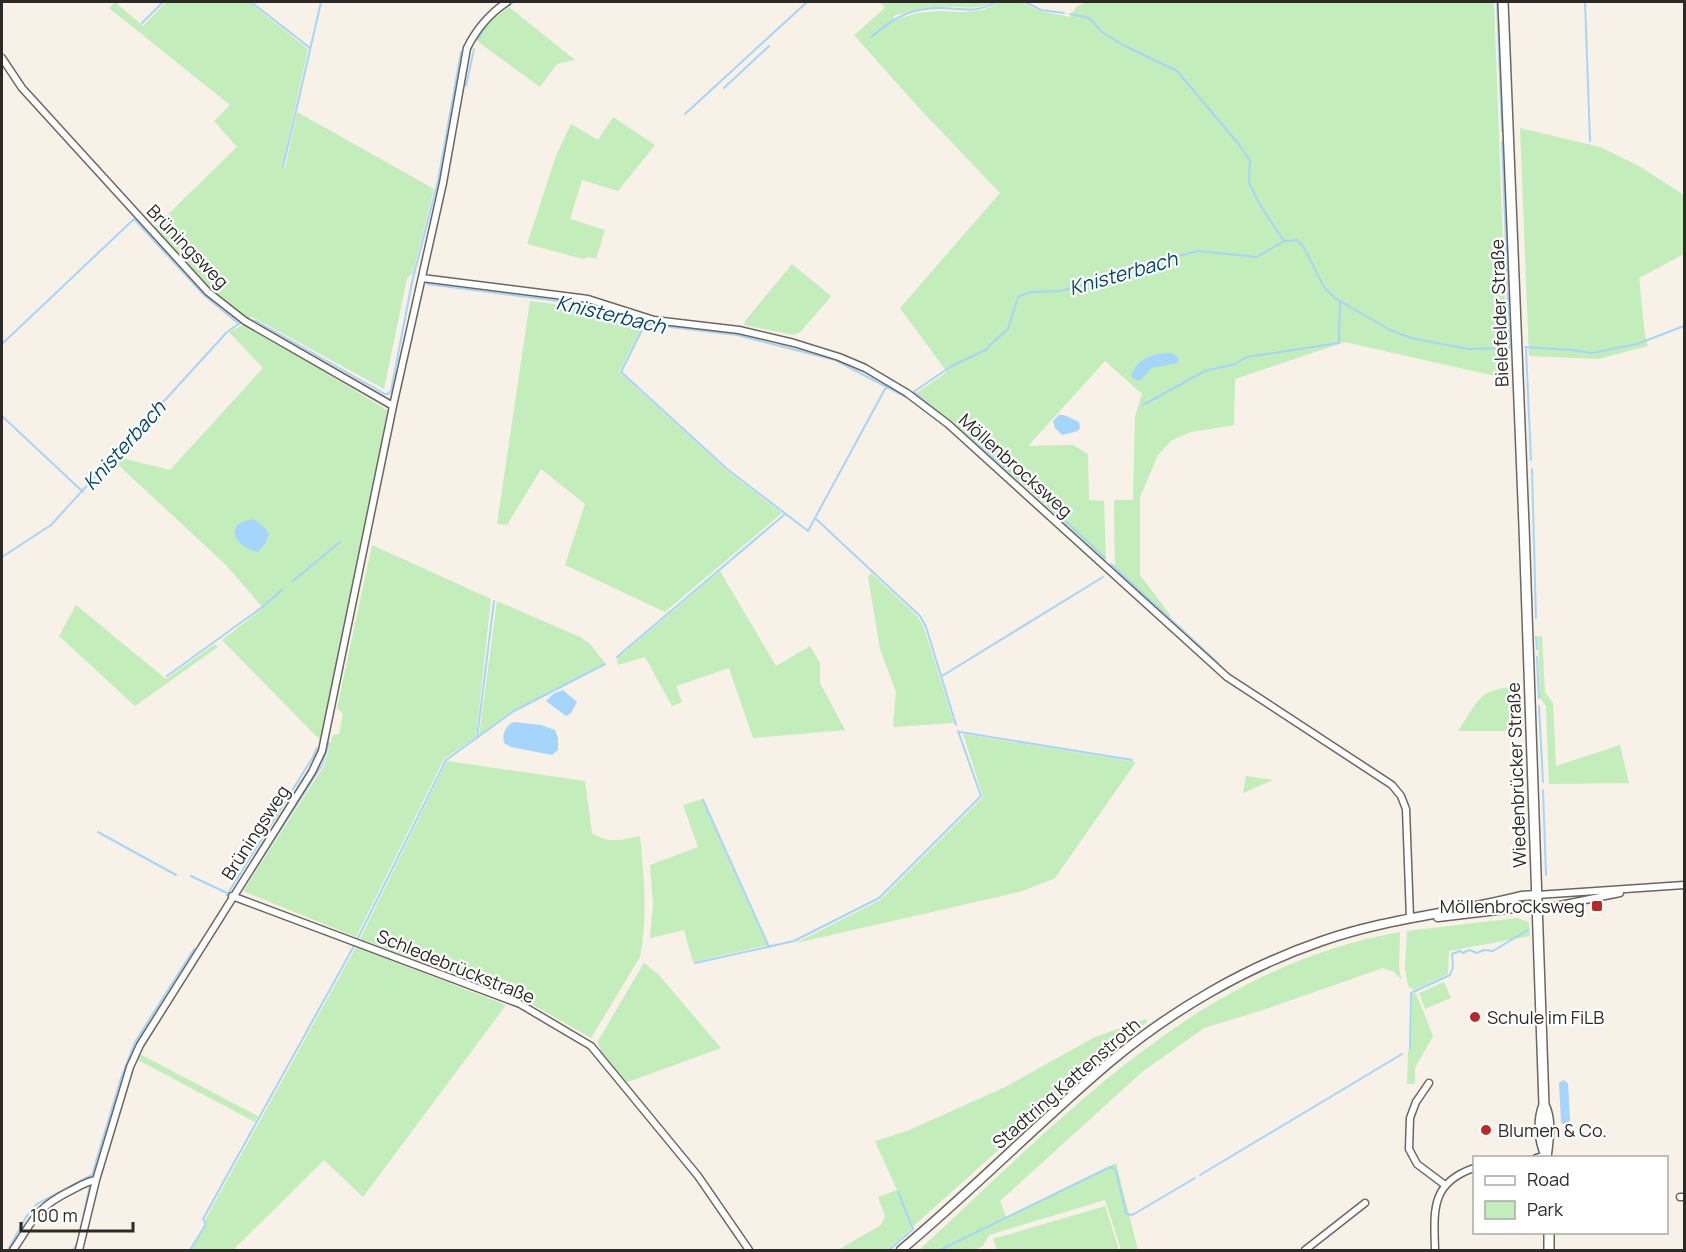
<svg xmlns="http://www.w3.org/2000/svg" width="1686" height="1252" viewBox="0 0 1686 1252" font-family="Manrope,sans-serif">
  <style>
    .green { fill: #c3edba }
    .water { fill: #a6d5fb }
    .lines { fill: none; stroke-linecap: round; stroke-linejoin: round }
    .stream { stroke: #a6d5fb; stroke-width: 2 }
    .minor-casing { stroke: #6c675e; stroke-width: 9 }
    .secondary-casing { stroke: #6c675e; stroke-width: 11 }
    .primary-casing { stroke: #6c675e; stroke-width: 12 }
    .minor { stroke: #fff; stroke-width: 6 }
    .secondary { stroke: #fff; stroke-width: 8 }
    .primary { stroke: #fff; stroke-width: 9 }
    .poi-dot { fill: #b92a26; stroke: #fff; stroke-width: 2 }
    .labels { text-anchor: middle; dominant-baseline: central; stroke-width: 4.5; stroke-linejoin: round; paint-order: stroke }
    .street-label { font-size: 18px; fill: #2c2a26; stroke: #fff }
    .poi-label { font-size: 18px; fill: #2c2a26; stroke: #fff; text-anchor: start }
    .water-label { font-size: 20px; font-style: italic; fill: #03476f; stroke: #fff }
  </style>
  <rect width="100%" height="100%" fill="#f7f1e7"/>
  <path class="green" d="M115,2L143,26L166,2H249L308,49L282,167L285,168L297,112L434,189L413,273L407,278L384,389L252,317L246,319L210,289L154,228L237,147L214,121L230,105L109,8Z
    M880,2H994C976,11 959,6 939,7C923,7 908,12 893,16L895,20L917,13L939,11L963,12L984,10L999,2H1020L1040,11L1070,17L1076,7L1086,2H1494L1508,379L1345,342L1235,379L1234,425L1191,432L1172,440L1158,455L1140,497V575L1171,616L1167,621L1115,573L1114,500H1133L1135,417L1142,394L1105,361L1028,446L1073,445L1088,454L1089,500L1104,501L1106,564L1030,491L915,394L947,372L900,308L1000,193L919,108L854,35L885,8Z
    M509,7L575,60L557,64L540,87L477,41L488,23Z
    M613,117L655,145L618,191L582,180L570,219L605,230L596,259L590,257L583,259L527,244L556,156L571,124L598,140Z
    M1520,128L1600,147L1639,166L1684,195V254L1639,278L1645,335L1648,346L1598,359L1529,356Z
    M792,264L831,296L829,299L800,332L794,335L744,325L745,321Z
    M530,301L586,308L643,326L619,372L726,470L782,513L665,612L565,565L585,504L541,469L507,525L497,524Z
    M245,324L387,410L364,540L320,740L222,640L263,608L227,566L113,460L117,457L170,470L263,368L229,332Z
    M372,545L491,599L476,737L444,759L356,937L243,891L324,766L333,735L339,734L343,714L337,708Z
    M720,571L776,666L810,646L820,663V683L845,730L753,738L729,668L676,686L682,702L672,706L645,657L618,665L617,659Z
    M871,573L918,617L924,628L954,723L893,727L896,692L880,649L868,577Z
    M497,601L580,637L590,644L605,663L514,710L479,736Z
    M76,605L166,679L215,644L218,647L135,706L59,636Z
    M1538,636H1542L1545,692L1553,703L1556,766L1620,745L1629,783L1549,784L1546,706L1540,698Z
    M1520,686L1523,731H1458C1480,698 1478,689 1520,686Z
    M963,734L1136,762L1055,878L1023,891L796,943L880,900L983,797Z
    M447,761L585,781L592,833C607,844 623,840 640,836C644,876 648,917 640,957L591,1038L523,999L360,939Z
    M1246,776L1273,780L1243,793Z
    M702,799L767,945L693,962L684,930L650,938L653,904L650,865L698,847L683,805Z
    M1517,918L1529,922L1530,936L1449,951L1448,974L1414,990L1408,986L1405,969L1407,931Z
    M1400,932L1399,969L1402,980L1394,972L1383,968L1263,1010L1204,1028L1142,1072L1000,1201L1006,1217L1116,1163L1138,1250H1121L1105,1200L989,1235L983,1246L974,1250H919C1064,1117 1197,968 1400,932Z
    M356,947L506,1005L363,1197L324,1160L233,1250H191L207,1223L205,1220Z
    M644,963L658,974L721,1048L625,1083L600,1050L598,1041Z
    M1444,982L1451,998L1425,1009L1419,993Z
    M1416,993L1433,1036L1415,1068V1084H1407L1408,1051L1411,1049L1412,995Z
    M1146,1019L1147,1022L1106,1053L887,1250H838L881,1225L885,1216L878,1197L897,1190L875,1141L907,1131L1005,1087L1095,1037Z
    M140,1054L258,1116L255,1122L138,1060Z
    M1105,1206L1119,1250H997L993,1239Z"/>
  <path class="water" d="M1171,353L1177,356L1179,360L1177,363L1151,368C1145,375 1141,387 1131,376C1137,358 1154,353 1171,353Z
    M1059,415H1064L1079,422L1080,428L1078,431L1062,435L1055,428L1053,421Z
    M254,519L267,530L269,534L265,544L258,552C233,547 223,522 254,519Z
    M563,690L577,702L571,713L566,716L546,701L553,694Z
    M514,722L541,725L555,730L558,738V750L552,755L511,747L504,743C502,734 505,726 514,722Z
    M1563,1080L1568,1083L1570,1120L1569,1123L1563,1124L1561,1122L1559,1083Z"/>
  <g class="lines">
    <path class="stream" d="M251,2L310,48
      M1025,2L1041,10L1064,13
      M1497,2L1502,131
      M1585,2L1590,141
      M496,14L514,2
      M1070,14L1089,18L1102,32L1123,45L1177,71L1237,142L1250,160L1249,183L1263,210L1284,241
      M142,23L163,2
      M871,37C894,18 911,7 942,8C964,9 977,13 996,2
      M478,39L488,22
      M466,86L474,49
      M724,88L769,46
      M685,114L807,2
      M1502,142L1510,348
      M283,167L321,2
      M427,284L589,305L645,324L737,335L835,360L906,397L907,396
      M251,320L256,321L385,394H388L391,391L412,282L438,181L461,52
      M645,324L621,372L727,469L808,531L886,387
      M2,344L134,219L204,295L239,324
      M1525,347L1572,350L1592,353L1637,344L1684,326
      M1526,349L1531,460
      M914,392L1030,488L1105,558
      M912,393L950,367L987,349L991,344L1008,329L1018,297L1030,292L1061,291L1162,260L1198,251L1257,257L1284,241L1297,240L1303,246L1324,287L1335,298L1390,330L1411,338L1468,349L1511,348
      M1143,405L1205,371L1235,364L1247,357L1339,343L1340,302
      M2,416L83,492
      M1532,469L1536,618
      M816,519L920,616L926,627L956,725
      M2,557L51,525L227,332L240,323
      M1111,564L1218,663
      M293,581L340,542
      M1536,637L1537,649
      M617,657L785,514
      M1537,657L1539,698
      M167,676L261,608L283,589
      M942,676L1103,577
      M1539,706L1543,782
      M960,732L1132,760
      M477,738L494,601
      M1543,790L1546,875
      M703,800L769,947
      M98,832L176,875
      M191,876L227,893
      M246,883L322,765L329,743
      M227,895L313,757L317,748
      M358,938L446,760L514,711L605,664
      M695,963L794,941L879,898L981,796L958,731
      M1410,1049L1411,993L1450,975L1453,967L1452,954L1460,951L1463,953L1469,950L1477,953L1484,950L1493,951L1528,930
      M1200,1175L1402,1054
      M8,1250L26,1217L37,1204L92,1175L121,1078L135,1042L194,949
      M73,1250L78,1242L90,1185
      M190,1250L206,1224L203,1219L354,946
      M889,1250L913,1229L898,1192
      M940,1250L1108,1168L1112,1167L1116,1171L1126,1213L1130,1215L1134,1214L1195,1178"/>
    <defs>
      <path id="minor" d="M2,58L22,88L208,292L245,321L393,406
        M422,278L588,299L654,320L739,330L794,343L839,357L865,368L907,393L948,424L1227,677L1392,785L1401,796L1406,809L1410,918
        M1537,895L1684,885
        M232,896L520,1004L591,1046L698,1176L749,1250
        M1538,907L1555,906L1620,893
        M1429,1083L1416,1102L1410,1118L1409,1149L1417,1164L1445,1185
        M1536,1158L1546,1155
        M1680,1197H1684
        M13,1250C34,1220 34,1209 70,1191C78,1187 87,1181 96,1180
        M79,1250L96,1180L130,1067L140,1045L312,772L322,751L393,406L443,183L467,48C477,28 489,14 507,2
        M1305,1250L1365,1203
        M1435,1250C1434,1211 1430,1183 1474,1168"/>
      <path id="secondary" d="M1438,917L1522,907H1538
        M901,1250C973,1190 1039,1122 1110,1062C1172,1010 1246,967 1322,941C1387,918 1455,913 1521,896L1537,895"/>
      <path id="primary" d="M1503,2L1524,526L1544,1105C1552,1121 1548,1140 1546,1158
        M1544,1105C1538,1120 1539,1140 1546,1155
        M1549,1232V1250"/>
    </defs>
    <use href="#minor" class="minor-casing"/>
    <use href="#secondary" class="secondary-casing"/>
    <use href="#primary" class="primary-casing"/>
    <use href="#minor" class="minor"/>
    <use href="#secondary" class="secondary"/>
    <use href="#primary" class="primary"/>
  </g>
  <g class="poi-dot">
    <rect x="1591" y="900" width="12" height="12" rx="3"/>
    <circle cx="1475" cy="1017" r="6"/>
    <circle cx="1486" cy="1130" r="6"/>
  </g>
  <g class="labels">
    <g class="street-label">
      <text transform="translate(188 246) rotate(46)">Brüningsweg</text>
      <text transform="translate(1499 313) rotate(-92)">Bielefelder Straße</text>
      <text transform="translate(1016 465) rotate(42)">Möllenbrocksweg</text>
      <text transform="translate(1516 775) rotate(-92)">Wiedenbrücker Straße</text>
      <text transform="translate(255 832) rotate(-57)">Brüningsweg</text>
      <text transform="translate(456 966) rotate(22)">Schledebrückstraße</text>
      <text transform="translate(1066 1083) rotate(-41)">Stadtring Kattenstroth</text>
    </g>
    <g class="poi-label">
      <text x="1585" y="906" text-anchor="end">Möllenbrocksweg</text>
      <text x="1487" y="1017">Schule im FiLB</text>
      <text x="1498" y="1130">Blumen &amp; Co.</text>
    </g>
    <g class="water-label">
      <text transform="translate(1123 273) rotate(-16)">Knisterbach</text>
      <text transform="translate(611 314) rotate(13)">Knisterbach</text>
      <text transform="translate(124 445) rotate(-48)">Knisterbach</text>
    </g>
  </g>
  <rect width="1686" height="1252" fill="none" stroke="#2c2a26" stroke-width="6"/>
  <rect x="1473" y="1156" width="195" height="78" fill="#ffffff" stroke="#abaaa8" stroke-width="1.5"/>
  <rect x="1485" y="1176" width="30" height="9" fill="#ffffff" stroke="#abaaa8" stroke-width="1.5"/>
  <text x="1527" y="1186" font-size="18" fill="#2c2a26">Road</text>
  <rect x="1485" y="1201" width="30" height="18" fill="#c3edba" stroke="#abaaa8" stroke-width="1.5"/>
  <text x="1527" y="1216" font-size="18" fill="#2c2a26">Park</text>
  <path d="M21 1222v9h112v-9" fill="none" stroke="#2c2a26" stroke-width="3"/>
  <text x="30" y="1222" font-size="18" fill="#2c2a26" stroke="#ffffff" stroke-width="4.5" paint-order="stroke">100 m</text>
</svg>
